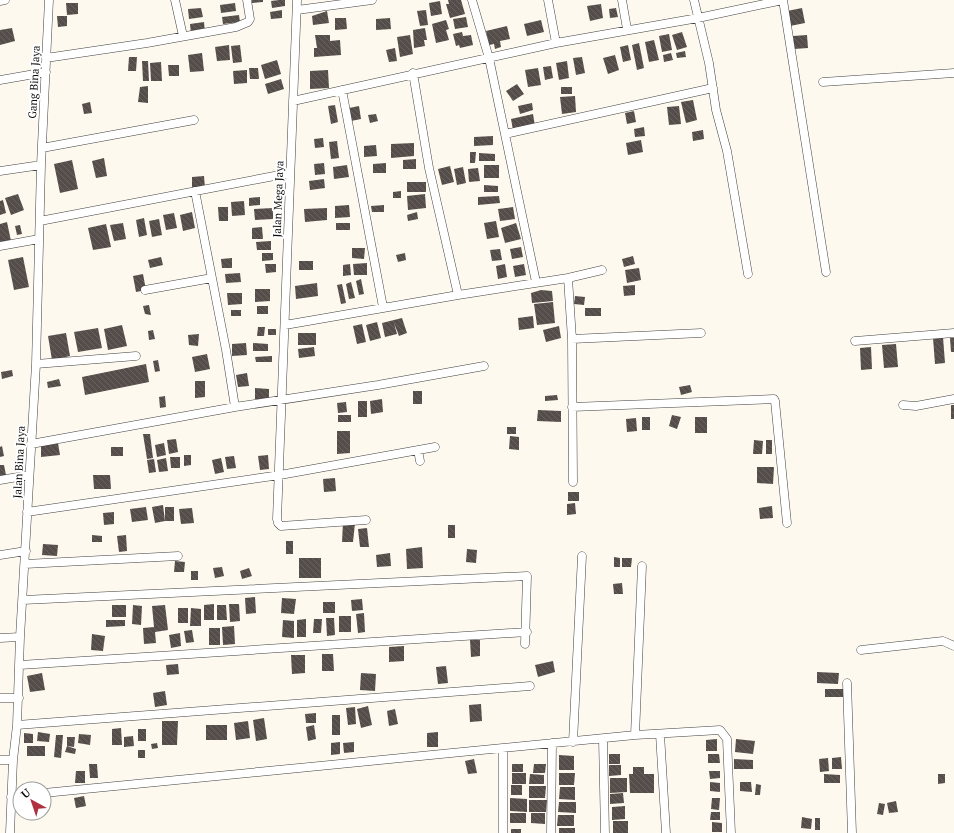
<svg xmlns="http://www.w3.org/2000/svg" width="954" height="833" viewBox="0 0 954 833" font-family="'PT Serif',serif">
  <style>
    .building { fill: url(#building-back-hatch) }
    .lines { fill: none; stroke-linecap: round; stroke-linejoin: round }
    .minor-casing { stroke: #404040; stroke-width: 9 }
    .minor { stroke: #fff; stroke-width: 8 }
    .labels { text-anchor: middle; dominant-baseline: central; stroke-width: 4; stroke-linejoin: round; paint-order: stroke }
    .street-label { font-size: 11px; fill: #0d0d0d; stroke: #fff }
  </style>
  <defs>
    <pattern id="building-back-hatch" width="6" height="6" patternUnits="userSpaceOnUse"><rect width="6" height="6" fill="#554d4a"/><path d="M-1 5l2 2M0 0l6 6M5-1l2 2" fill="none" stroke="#686260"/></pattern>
  </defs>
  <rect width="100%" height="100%" fill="#fef9ee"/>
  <path class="building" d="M252,0H263V2L252,3Z
    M279,0H285V6L272,8L271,1Z
    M448,0H461L465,14L450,18L446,4H449Z
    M440,1L442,14L431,16L429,3Z
    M66,3H78V14L67,15Z
    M235,3L236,11L221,13L220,5Z
    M601,4L603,18L590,21L587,6Z
    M201,8L203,17L189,19L188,9Z
    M616,8L618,17L610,18L609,9Z
    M802,8L805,23L790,26L787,11Z
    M282,10V18L271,19L270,12Z
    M426,10L428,25L420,26L417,11Z
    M327,11L329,23L313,25L312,16Z
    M239,15L240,22L223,24L222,17Z
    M57,16H67V26L58,27Z
    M466,17L468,27L455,29L453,19Z
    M335,18H346L347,29L335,30Z
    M390,18L391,29L376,30V19Z
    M446,20L449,29L446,30L449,40L436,43L432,24Z
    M541,20L544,32L527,36L524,24Z
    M204,22L205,32L191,34L190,24Z
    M507,26L510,39L500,41L501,47L495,49L494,44L489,45L486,31Z
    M12,28L15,41L0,45V30Z
    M425,28L427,40H424L425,46L414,48L413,30Z
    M462,32L463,36L471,35L473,45L460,48L459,45L456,46L453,34Z
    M682,32L687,47L677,50L672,35Z
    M669,34L672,50L662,52L659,36Z
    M315,35H330V41L340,40L341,55L314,57V48H317Z
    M410,35L413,54L400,57L397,37Z
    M807,35L808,48L794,49L793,36Z
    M654,40L659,60L649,62L645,42Z
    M639,43L644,68L637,70L632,45Z
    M229,45L230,60L217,61L215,47Z
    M240,45L242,62L233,63L231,46Z
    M628,45L631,60L623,62L620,47Z
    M395,48L397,61L389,62L386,50Z
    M685,51L686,57L677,58L676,53Z
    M202,53L204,71L190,72L188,55Z
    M671,53L673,60L664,62L663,55Z
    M615,55L619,70L608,74L603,58Z
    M129,57H137L136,71H128Z
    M582,57L585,73L576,75L573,58Z
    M277,60L281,74L265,79L261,65Z
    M142,61H148L149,81H143Z
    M567,61L569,78L559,80L556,63Z
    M161,62L162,81H151L150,63Z
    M168,65H179V76H169Z
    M551,66L553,78L545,80L543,67Z
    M249,68H258L259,79H250Z
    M538,68L541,85L528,87L525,70Z
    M247,70V83L234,84L233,71Z
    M328,70L329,88L310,89V71Z
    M281,79L284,89L268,94L265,84Z
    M517,84L524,94L513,101L506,91Z
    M148,86V103L138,102L140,87Z
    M561,87H572V94H561Z
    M575,96L576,112L562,114L560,97Z
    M693,100L697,120L686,123L681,102Z
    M90,102L92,113L84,114L82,104Z
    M532,103L533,110L520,114L518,106Z
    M335,105L338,122L331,124L328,106Z
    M359,106L361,119L351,121L349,108Z
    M679,106L681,124L669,125L667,107Z
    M634,111L636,122L627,124L625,113Z
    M376,114L378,121L370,123L368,115Z
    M533,114L535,126L513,130L511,119Z
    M644,127L645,136L635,137L634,129Z
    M703,130L704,139L693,141L692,132Z
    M493,136V145L474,146V137Z
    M323,138L324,147L315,148L314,139Z
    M641,140L643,152L628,155L626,143Z
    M337,141L339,158L331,159L329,142Z
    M414,143V156L391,158V144Z
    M376,145L377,156L364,157V146Z
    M470,152H476L475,163H470Z
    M479,153L495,154V161H479Z
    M104,158L107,176L96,178L92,161Z
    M416,159V169H403V160Z
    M72,160L78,189L60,193L54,164Z
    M324,163L325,174L315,175L314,164Z
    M386,163V173H373V164Z
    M347,165L349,177L334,179L333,167Z
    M484,165H499V178H484Z
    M450,166L454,182L442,185L438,169Z
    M463,167L466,183L457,185L454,169Z
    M478,168L480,181L469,182L468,169Z
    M204,176L205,188H192V177Z
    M324,179L325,188L310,190L309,181Z
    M407,182H426V192H407Z
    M484,185L498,186V192H484Z
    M401,191V198H393V192Z
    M18,194L24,210L11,215L5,198Z
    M425,194L426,208L408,210L407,196Z
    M499,196L500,203L478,205V197Z
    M260,197V205L249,206V198Z
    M3,200L6,213L0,215V201Z
    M244,201L245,215L232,216L231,202Z
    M349,205L350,217L335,218V206Z
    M384,205V212H372L371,206Z
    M218,207H228V221H219Z
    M513,207L515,219L500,221L498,209Z
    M273,208V219L255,220L254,209Z
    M327,208V220L305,222L304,209Z
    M192,212L195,228L183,231L180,215Z
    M417,212L418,219L408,221L407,215Z
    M174,213L177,228L166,230L163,215Z
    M144,218L147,235L139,237L136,220Z
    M159,219L162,235L152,237L149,221Z
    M496,221L499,237L487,239L484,223Z
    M7,222L11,241L0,243V224Z
    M123,223L126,239L114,241L110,225Z
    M336,223H350V230H336Z
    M516,223L521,239L505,243L501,228Z
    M106,224L111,247L93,250L88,228Z
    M20,225L22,234L17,235L15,226Z
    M262,227L263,239H252V228Z
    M271,241V250H257L256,242Z
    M521,247L523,257L512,259L510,249Z
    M352,248H365L364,259L352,258Z
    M500,249L502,260L492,261L490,250Z
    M262,253H273V260L262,261Z
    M405,253L406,260L398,262L396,255Z
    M633,256L635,264L624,267L622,259Z
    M23,257L29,287L14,290L8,260Z
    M161,257L163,265L150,268L148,260Z
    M232,258V268H222L221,259Z
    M299,261H313V270H299Z
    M367,263V275H354L353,264Z
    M265,264H276V272L266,273Z
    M350,264L351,275L343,276V265Z
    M505,264L507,277L498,279L496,266Z
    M524,264L526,275L515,277L513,266Z
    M639,268L641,280L627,283L625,270Z
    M240,273L241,282L226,283L225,274Z
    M143,274L146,290L136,292L133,276Z
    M361,279L364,294L359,295L356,281Z
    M351,282L355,298L349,299L346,284Z
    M317,283L318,296L296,299L295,286Z
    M342,284L346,303L341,304L337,285Z
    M635,285V295L624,296L623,286Z
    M255,289H270V301L255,302Z
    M541,290L552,291L553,301L532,303L531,293Z
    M227,293H242V304L228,305Z
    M575,296L585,297L584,305L574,304Z
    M553,302L555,323L537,325L534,304Z
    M149,305L151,315L145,314L143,306Z
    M257,306H268V314H257Z
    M585,308H601V316H585Z
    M231,310H241V316H231Z
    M533,316L534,328L519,330L518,318Z
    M402,318L407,333L399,336L394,323L397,334L385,337L382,323Z
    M377,322L381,338L370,341L366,325Z
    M362,324L366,342L357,344L353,326Z
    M122,325L127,346L108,350L104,329Z
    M559,326L561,338L546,342L543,330Z
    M258,327H265L264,336H257Z
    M98,328L102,348L78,352L74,332Z
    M268,329H276V335H268Z
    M153,330L155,339L149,340L148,331Z
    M66,333L70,356L52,360L48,336Z
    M298,333H316V345H298Z
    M199,334L198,346L189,345L188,335Z
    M943,337L945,363L935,364L933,338Z
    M950,338H954V352H951Z
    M246,343L247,355L232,356V344Z
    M253,343L268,344V351H253Z
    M896,344L898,367L884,368L882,345Z
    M314,347L315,356L299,358L298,349Z
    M871,347L872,369L861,370L860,348Z
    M207,354L210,369L195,372L192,357Z
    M272,356V362H256L255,357Z
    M158,360L160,371L155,372L153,361Z
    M146,364L149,382L85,395L82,377Z
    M12,370L13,376L2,379L1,372Z
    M247,373L249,386L238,387L236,375Z
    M59,379L61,386L48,388L47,382Z
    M195,381H205V397L195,398Z
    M690,385L692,392L681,395L679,387Z
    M255,388L269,389V399H255Z
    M413,391H422V404H413Z
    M557,395L558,400L545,401V396Z
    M165,396L166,407L160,408L159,397Z
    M382,399L383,412L371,414L370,401Z
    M358,401H367V417H358Z
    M346,402L347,412L338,413L337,403Z
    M951,405H954V419H951Z
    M538,410L561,411V422L537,421Z
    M338,415H351V422H338Z
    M672,415L681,417L677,429L669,426Z
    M642,417H650V430H642Z
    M695,417H707V433H695Z
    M636,418L637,431L627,432L626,419Z
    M507,427H516V434H507Z
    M337,431H350V453L337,454Z
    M143,434H150L153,458L147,459Z
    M510,436L519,437V450L509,449Z
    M176,439L178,452L169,454L167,440Z
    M754,440L763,441L762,454H753Z
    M766,440H772V454H766Z
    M58,443L60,455L41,457V446Z
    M164,443L166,455L157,457L155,445Z
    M2,446L4,456L0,457V447Z
    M111,447H123V456H111Z
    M184,455H191V465L184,466Z
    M268,455L269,469L260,470L258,456Z
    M234,456L236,468L227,469L225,457Z
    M170,457H180V468H171Z
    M166,458L168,471L159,472L157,460Z
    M221,458L224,472L215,474L212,460Z
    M154,459L156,472L149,473L147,460Z
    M0,465H4L6,475L0,476Z
    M757,467H774L773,484L757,483Z
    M93,475H110L111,489H94Z
    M335,478L336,491L324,492L323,479Z
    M568,492H579V501H568Z
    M575,503L576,514L567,515V504Z
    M163,505L165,521L155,523L152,507Z
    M772,506L773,518L760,519L759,508Z
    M146,507L148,520L132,522L130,509Z
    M165,507H174V521H165Z
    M192,508L194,523L181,524L179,509Z
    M114,512V524L104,525L103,513Z
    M343,522L355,523L353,542H342Z
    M448,525H455V538H448Z
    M367,528L369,547H360L358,529Z
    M92,535L102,536V542H92Z
    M126,535L127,551L119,552L117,536Z
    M286,541H293V554H286Z
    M43,544L58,545L57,556L42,555Z
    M422,547L423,568L407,569L406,549Z
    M467,549L477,550L476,563L466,562Z
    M390,553L391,566L377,567L376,555Z
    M614,557L620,558V567H614Z
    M299,558H321V578H299Z
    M622,558H632L631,567H622Z
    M175,561L185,562L184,572H174Z
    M222,567L224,576L215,578L213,568Z
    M249,568L252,576L242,579L240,571Z
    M191,571H198V580H191Z
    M622,583L623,594H614L613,584Z
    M255,597L256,613L246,614L245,598Z
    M282,598L296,599L294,614L281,613Z
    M362,599L363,610L352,611L351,600Z
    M323,602H335V613H323Z
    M214,604V620H204V605Z
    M229,604H239L240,621L230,622Z
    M112,605H126V617H112Z
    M133,605L142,606L141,625L132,624Z
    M165,605L168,630L155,632L156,643L144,644L143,628L154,627L152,606Z
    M217,605H226L227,620H217Z
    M178,608H188V623H178Z
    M191,608L201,609V626H190Z
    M364,613L365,632L358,633L356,614Z
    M339,616H351V632H339Z
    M326,618H334L335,635L327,636Z
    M306,619V637H297V620Z
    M314,619H322L321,633H313Z
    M106,620H125V626L106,627Z
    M283,620L294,621V638L282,637Z
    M234,626L235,644L223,645L222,627Z
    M209,628H220V645H209Z
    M192,630L194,642L186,643L184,631Z
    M180,633L181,646L171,648L169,635Z
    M92,634L105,636L103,651L91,650Z
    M470,640H480V656L471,657Z
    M404,646V661L389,662V647Z
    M322,654H333L334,671H322Z
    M291,655H305V673L292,674Z
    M553,661L555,672L538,677L535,665Z
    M178,664L179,674L167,675L166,665Z
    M446,666L448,683L438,684L436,667Z
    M817,672L839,673L838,684L817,683Z
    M42,673L45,690L30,692L27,676Z
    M361,673L376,674L375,691L360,690Z
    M825,689H843V697H825Z
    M165,691L167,705L155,707L153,693Z
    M481,704L482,721L470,722L469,705Z
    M368,706L372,725L361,728L357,709Z
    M355,707L356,724L348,725L346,708Z
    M395,709L398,724L389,726L387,711Z
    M316,713V723H306L305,714Z
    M332,715H340V735H332Z
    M264,718L267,739L256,741L253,720Z
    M162,721H178L177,745H162Z
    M248,721L250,738L236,740L234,723Z
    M206,725H227V740H206Z
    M314,725L316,739L308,741L306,727Z
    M121,728L122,745H112V729Z
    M138,729H146V741H138Z
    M38,732L50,734L49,742L37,741Z
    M438,732V747H427V733Z
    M24,733L33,734V743H24Z
    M79,734L91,735L90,745L78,743Z
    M56,735H63L61,758L54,757Z
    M133,736L134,746L124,747V737Z
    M67,737H75L74,747L67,746Z
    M717,739V751H706V740Z
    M736,739L755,741L753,754L735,752Z
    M340,742V754L331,755V743Z
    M354,742V752L344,753L343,743Z
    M157,743L158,748L152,749L151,744Z
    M27,746H45V756H27Z
    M67,746L76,749L75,754L65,752Z
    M138,750H145V758H138Z
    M609,754H620V764H609Z
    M708,754H719L720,763H708Z
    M559,755L574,756V770H559Z
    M841,757L842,769H832V758Z
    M828,758L829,771L820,772L819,759Z
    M474,759L477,773L468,774L465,761Z
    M734,759L753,760V769H734Z
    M89,764H97L98,778H90Z
    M512,764H523V772H512Z
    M534,764H546L545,773H533Z
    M609,765H621V775L609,776Z
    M633,767H644V774H654V793H630L629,774H633Z
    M76,771H85V783H75Z
    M709,771H720V778L710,779Z
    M512,773H526V784H512Z
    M559,773H575L574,785H559Z
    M530,774L544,775V784H529Z
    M824,774L840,775V783H824Z
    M938,774H945V783L938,784Z
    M610,778H627V792L610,793Z
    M710,782L720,783V792L710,791Z
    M740,782H751L752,792L740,791Z
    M756,784L761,785L760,795H755Z
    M511,785H522V795H511Z
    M529,786H546L545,798H529Z
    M560,787H575V800L559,799Z
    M623,793L624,803L610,804V794Z
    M84,796L86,806L76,808L74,798Z
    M510,798L527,799V812L510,811Z
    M712,798H720L719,810L711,809Z
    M529,800H547L546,812H529Z
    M896,801L898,812L889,813L887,803Z
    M559,802H576V813L558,812Z
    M879,803L885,804L883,815L877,814Z
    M625,806V819L612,820V807Z
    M711,812H720V820H710Z
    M28,813H38V818L28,817Z
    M510,813H526V823H510Z
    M531,813H545V824L531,823Z
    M558,815H574V826H557Z
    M802,817L812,819L811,829L801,828Z
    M815,818H820V830H815Z
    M613,821H628V833H613Z
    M712,822L722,823V832H712Z
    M559,828H575V833H559Z
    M511,829H521V833H511Z"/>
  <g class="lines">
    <defs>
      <path id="minor" d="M175,0L183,36
        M297,0L277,519L278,523L281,526L366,520
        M472,0L489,58L536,282
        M548,0L556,43
        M622,0L627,29
        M694,0L709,63L716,110L727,151L748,274
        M783,0L826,272
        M0,1L5,0
        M297,10L372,0
        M46,58L147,43L236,27L248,22L250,19L247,0
        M413,73L429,168L458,295
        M0,80L46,72
        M823,82L954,73
        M342,90L383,307
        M293,101L556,43L698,18L783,0
        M505,134L713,88
        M42,148L194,120
        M0,171L41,165
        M195,191L226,350L235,407
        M40,221L290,173
        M0,246L39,239
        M568,278L572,339L573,482
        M145,290L212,278
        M285,325L458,295L568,278L602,270
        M572,339L701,333
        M855,341L954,333
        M36,364L136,356
        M903,405L916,406L954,399
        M572,407L774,399L775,401L787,523
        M31,444L235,407L378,385L484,366
        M418,450L420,461
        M0,480L29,475
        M27,512L280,475L435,447
        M0,555L26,551
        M25,564L178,556
        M23,600L527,576L525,644
        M0,638L20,637
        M861,650L943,641L954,646
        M20,665L527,632
        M847,683L852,833
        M0,698H19
        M17,725L530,686
        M660,734L666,833
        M635,735L642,566
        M603,739L605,833
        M573,742L582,556
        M0,760H13L17,725L20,637L36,364L41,165L49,0
        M44,793L635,735L720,730L727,739L731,833
        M11,797L20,796
        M10,833L13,760
        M503,833V748
        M551,833L552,743"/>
    </defs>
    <use href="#minor" class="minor-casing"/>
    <use href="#minor" class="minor"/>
  </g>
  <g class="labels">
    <g class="street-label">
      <text transform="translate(34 82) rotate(-87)">Gang Bina Jaya</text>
      <text transform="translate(278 199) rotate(-88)">Jalan Mega Jaya</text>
      <text transform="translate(19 462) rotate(-87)">Jalan Bina Jaya</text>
    </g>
  </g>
  <g transform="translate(32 801) rotate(320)"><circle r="19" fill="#ffffff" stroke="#9e9e9e"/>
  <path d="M0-3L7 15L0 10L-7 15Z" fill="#b13040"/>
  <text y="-6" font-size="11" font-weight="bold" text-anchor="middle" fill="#0d0d0d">U</text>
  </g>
</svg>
